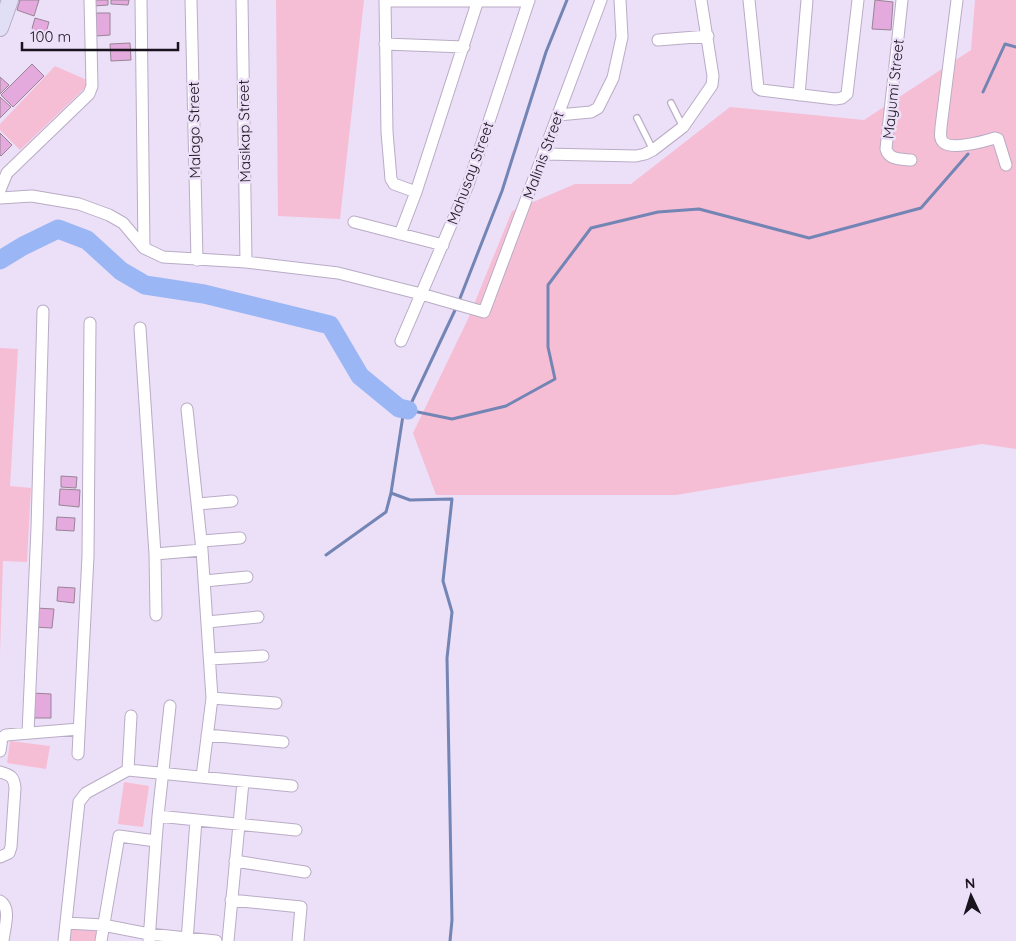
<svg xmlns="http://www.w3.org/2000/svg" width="1016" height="941" viewBox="0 0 1016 941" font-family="Quicksand,sans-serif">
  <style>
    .green { fill: #f6bed5 }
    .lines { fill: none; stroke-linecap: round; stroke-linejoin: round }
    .stream { stroke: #7385b4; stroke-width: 3 }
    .river { stroke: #9ab6f5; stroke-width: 19 }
    .building { fill: #e4aadd; stroke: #998496 }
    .lane-casing { stroke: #b9acc5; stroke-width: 8 }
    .street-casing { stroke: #b9acc5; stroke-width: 13 }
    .secondary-casing { stroke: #b9acc5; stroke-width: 18 }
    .lane { stroke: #fff; stroke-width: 5.5 }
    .street { stroke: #fff; stroke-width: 11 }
    .secondary { stroke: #e1dff5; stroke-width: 16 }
    .labels { text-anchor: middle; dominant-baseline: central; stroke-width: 5; stroke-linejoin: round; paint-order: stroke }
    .street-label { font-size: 15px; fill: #18131c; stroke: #ecdff8 }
  </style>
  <rect width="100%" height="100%" fill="#ecdff8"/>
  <path class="green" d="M276,0H364L340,219L278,216Z
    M975,0H1016V449L982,444L676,495H436L413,433L468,319L512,211L575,184H631L730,107L864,120L971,50Z
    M55,66L87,80V86L20,150L0,130V124Z
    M0,348L18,349L10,486L31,488L27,562L3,561L0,653Z
    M10,741L50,746L46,769L7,763Z
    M124,782L149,786L143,827L118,824Z
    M68,928L99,931L98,941H67Z"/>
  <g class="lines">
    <path class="stream" d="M567,0L546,52L502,191L457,306L408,410L452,419L506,406L555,379L548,347V285L591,228L658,212L699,209L809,238L921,208L968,154
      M983,92L1005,44L1016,47
      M404,409L391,493L410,500L452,499L443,581L452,612L447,658L452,920L450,941
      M326,555L386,512L391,493"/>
    <path class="river" d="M0,260L23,246L58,229L87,240L121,271L145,285L204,294L330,325L360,376L399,408L408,410"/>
  </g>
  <path class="building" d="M20,0H39L34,16L17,10Z
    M93,0H108V5L94,6Z
    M111,0H129L128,5L111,4Z
    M875,0L893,2L891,30L872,29Z
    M96,13H110V35L96,36Z
    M35,18L49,22L45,36L31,32Z
    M130,43L131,60L111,61L110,44Z
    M32,64L44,76L13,107L1,95Z
    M0,77L9,85L0,94Z
    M0,97L11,107L0,118Z
    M0,133L12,145L1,156L0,155Z
    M61,476L77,477L76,488L61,487Z
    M60,489L80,490L79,507L59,505Z
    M57,517L75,518L74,531L56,530Z
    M58,587L75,588L74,603L57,601Z
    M36,608L54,609L52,628L34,627Z
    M32,693L51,694V718H31Z"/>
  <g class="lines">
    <defs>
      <path id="lane" d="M671,103L683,127
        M637,118L653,150"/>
      <path id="street" d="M141,0L144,248
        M191,0L197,260
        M242,0L246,262
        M385,0L387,132L391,179L394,184L416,192
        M749,0L758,88L761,90L835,99L842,98L847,94L858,0
        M902,0L886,149C889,160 901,159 911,160
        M957,0L941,127C941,132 939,138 943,142C951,151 985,141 995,138L998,139L1006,165
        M385,1H529
        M658,40L708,36
        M385,44L464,47
        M799,95L807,0
        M558,115L591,112L598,108L613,78L622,37L620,0
        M544,154L636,156L645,154L653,150L683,127L712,85L713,76L701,0
        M0,190L7,173L89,94L92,86L90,0
        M0,198L32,196L79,204L109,215L123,223L144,248L163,257L246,262L338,273L421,294L484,312L601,0
        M354,222L443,245
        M400,234L416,192L478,0
        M140,328L155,554L156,615
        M401,341L468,185L529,0
        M187,409L202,550L212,698L202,777
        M198,504L232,501
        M202,541L240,538
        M155,554L202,550
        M204,581L247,577
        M207,622L258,617
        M210,659L263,656
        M212,698L276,703
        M28,733L37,528L43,311
        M207,735L283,742
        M0,751L2,738L6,735L79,729
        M78,754L88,556L90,323
        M128,770L131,716
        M0,772C11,775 14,777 15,788L11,847L9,853L0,857
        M158,816L170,706
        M156,841L158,816L296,830
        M235,861L305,872
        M231,900L301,907L298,941
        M0,901C12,908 4,929 3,941
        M66,923L103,925L149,934L216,941
        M64,941L79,802L86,793L128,770L292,786
        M101,941L119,836L156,841L149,941
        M187,941L196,820
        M228,941L243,782"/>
      <path id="secondary" d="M0,28L10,0"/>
    </defs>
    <use href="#lane" class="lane-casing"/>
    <use href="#street" class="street-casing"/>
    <use href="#secondary" class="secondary-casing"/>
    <use href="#lane" class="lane"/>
    <use href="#street" class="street"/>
    <use href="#secondary" class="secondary"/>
  </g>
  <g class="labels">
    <g class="street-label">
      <text transform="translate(893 89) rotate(-84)">Mayumi Street</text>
      <text transform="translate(194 130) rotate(-91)">Malago Street</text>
      <text transform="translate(244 131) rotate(-91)">Masikap Street</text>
      <text transform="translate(543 155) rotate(-70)">Malinis Street</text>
      <text transform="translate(470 173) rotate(-70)">Mahusay Street</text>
    </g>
  </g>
  <g transform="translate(971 896) rotate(356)" stroke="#ecdff8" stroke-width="4" paint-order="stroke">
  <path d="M0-4L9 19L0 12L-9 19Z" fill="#18131c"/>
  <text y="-8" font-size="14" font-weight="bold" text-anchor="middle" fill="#18131c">N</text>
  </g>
  <path d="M22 42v8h156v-8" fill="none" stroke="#18131c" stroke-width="2.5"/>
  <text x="30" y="42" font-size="15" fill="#18131c" stroke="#ecdff8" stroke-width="4" paint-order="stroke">100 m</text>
</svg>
